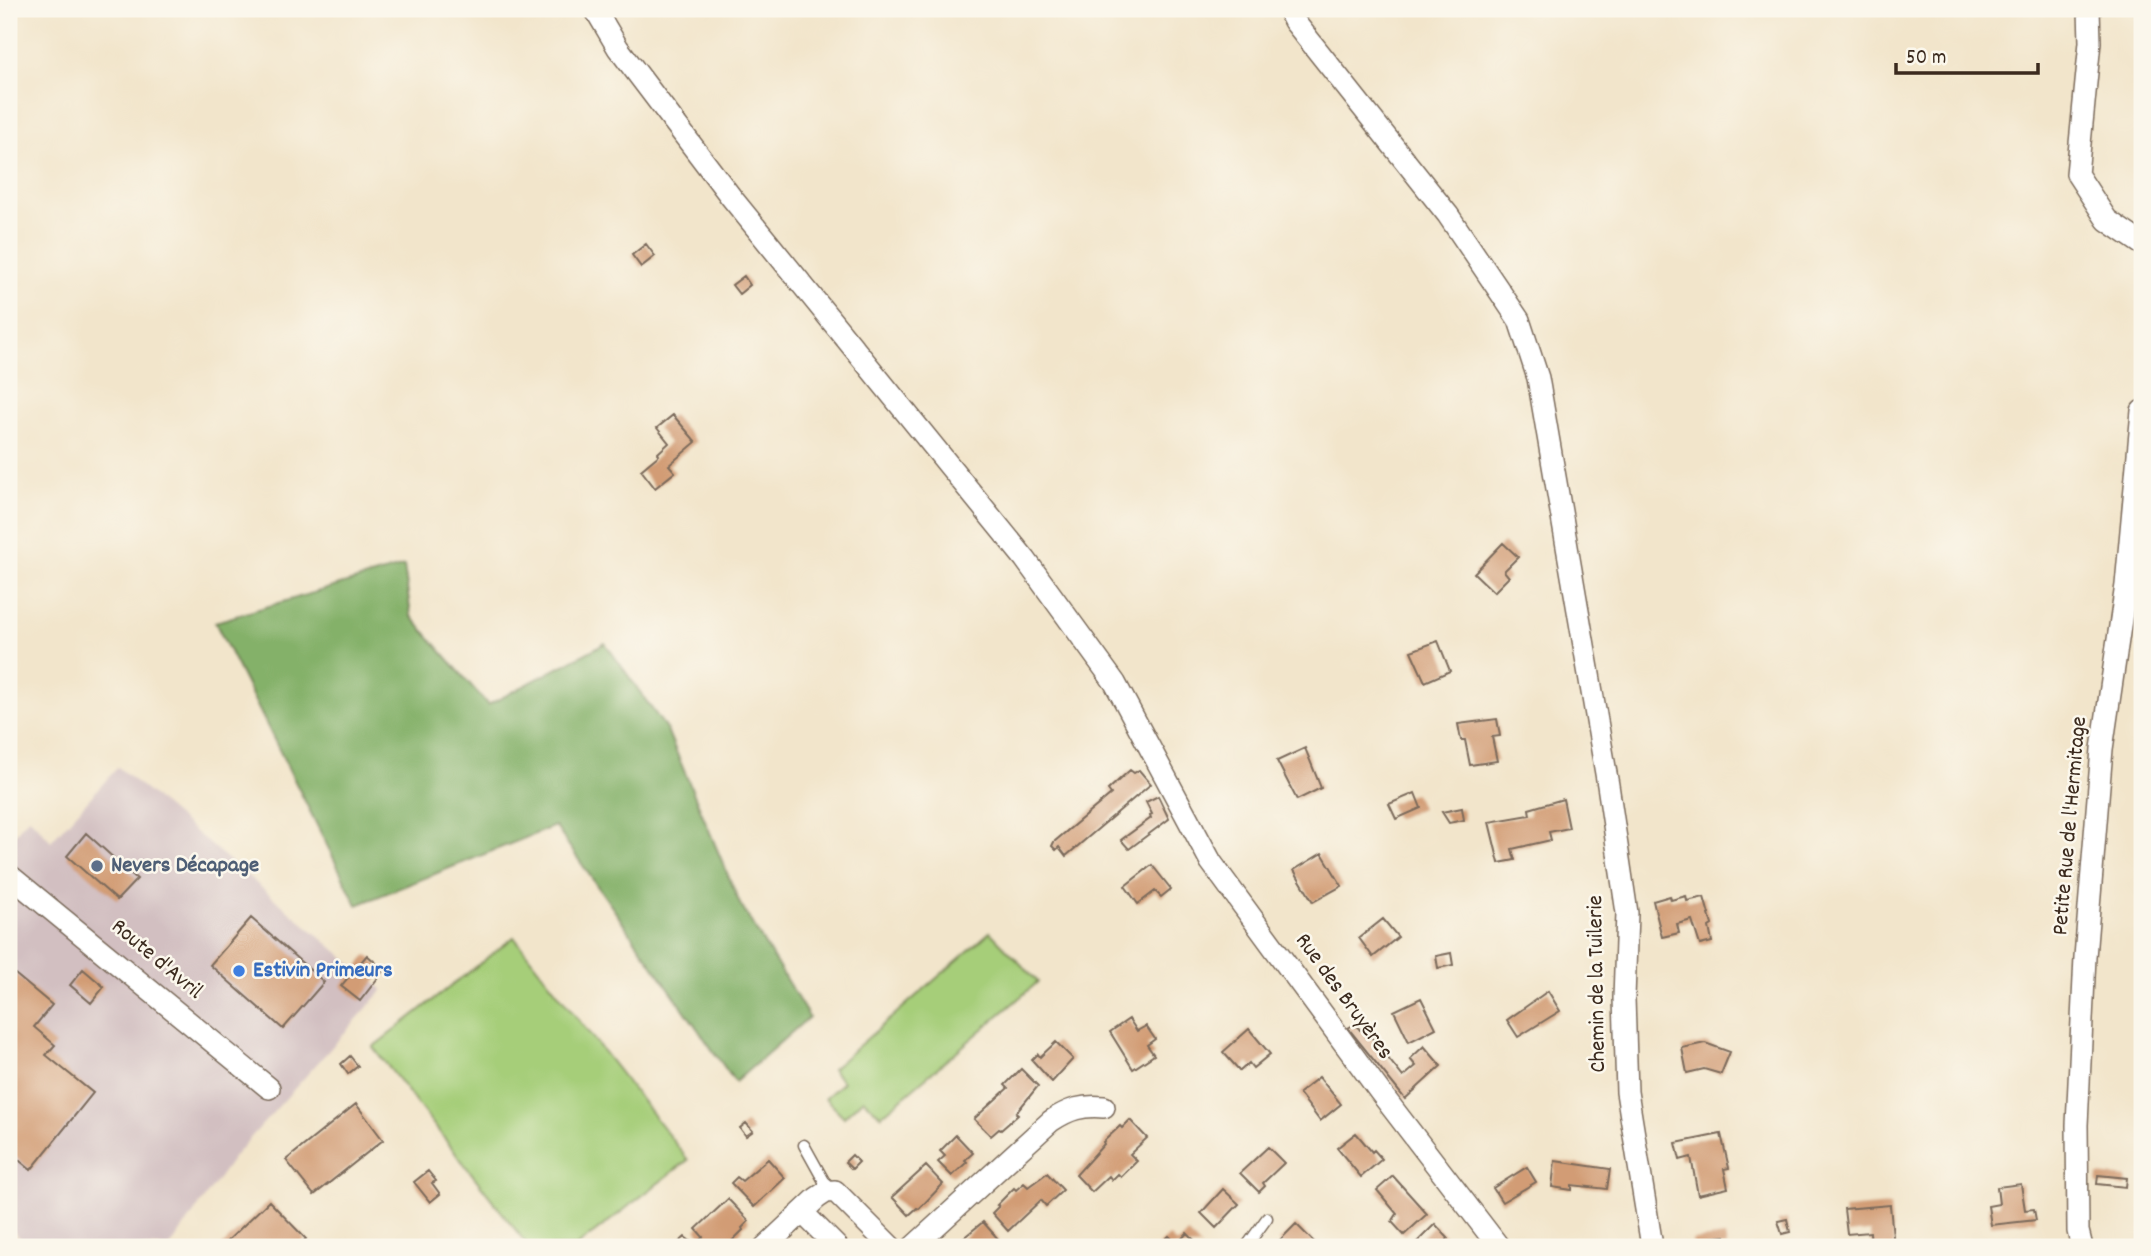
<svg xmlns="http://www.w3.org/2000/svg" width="2151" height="1256" viewBox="0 0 2151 1256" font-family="Dekko,sans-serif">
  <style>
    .industrial { fill: #d2bfc1 }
    .green { fill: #a6ce79; stroke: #707c4c; stroke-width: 2 }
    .forest { fill: #84b169; stroke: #606e44; stroke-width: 2 }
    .building { fill: #d29c74 }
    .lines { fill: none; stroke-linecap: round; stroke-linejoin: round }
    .service-casing { stroke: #7b6b5b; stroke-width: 13 }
    .minor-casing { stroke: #7b6b5b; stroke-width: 24 }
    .service { stroke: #fff; stroke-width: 10 }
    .minor { stroke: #fff; stroke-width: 21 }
    .service-dot { fill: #5c6f8a; stroke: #fbf7ec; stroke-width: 2.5 }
    .shop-dot { fill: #3f7fe0; stroke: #fbf7ec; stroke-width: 2.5 }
    .labels { text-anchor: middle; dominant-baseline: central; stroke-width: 5; stroke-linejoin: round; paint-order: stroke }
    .street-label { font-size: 23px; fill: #3b2a1e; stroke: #fbf7ec }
    .service-label { font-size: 23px; font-weight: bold; fill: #4e5e75; stroke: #fbf7ec; text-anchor: start }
    .shop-label { font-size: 23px; font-weight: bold; fill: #366cbe; stroke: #fbf7ec; text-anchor: start }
  </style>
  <rect width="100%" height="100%" fill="#fbf7ec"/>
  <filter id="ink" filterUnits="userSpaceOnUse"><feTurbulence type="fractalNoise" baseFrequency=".0143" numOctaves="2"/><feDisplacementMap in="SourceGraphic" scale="14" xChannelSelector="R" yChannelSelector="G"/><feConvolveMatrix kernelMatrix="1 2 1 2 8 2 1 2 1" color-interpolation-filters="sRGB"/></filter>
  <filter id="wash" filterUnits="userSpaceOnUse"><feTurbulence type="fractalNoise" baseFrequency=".00686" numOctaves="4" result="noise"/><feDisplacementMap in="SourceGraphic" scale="28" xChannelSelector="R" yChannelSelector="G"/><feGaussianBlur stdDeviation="1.57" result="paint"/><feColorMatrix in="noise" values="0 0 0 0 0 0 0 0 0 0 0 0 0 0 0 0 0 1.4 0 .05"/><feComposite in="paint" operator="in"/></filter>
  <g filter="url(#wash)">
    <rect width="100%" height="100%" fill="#f2e5cb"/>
    <path class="industrial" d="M118,767L383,990L235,1155L170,1247H29L9,1227V841L29,817L51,841Z"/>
    <path class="green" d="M990,932L1038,982L881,1116L863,1099L844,1117L825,1098L843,1082L832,1069Z
      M514,937L688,1160L576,1247H529L373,1047Z"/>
    <path class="forest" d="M404,566L411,616L488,705L605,643L667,730L740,904L809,1017L735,1082L555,826L357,905L215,622Z"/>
    <g id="blocks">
      <path class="building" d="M646,244L655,256L641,267L632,255Z
        M744,276L750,285L739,294L732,285Z
        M673,415L696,442L669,465L675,472L655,488L641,470L659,455L658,453L669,443L657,428Z
        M1503,543L1518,557L1504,571L1509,577L1494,592L1474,573Z
        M1438,641L1450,671L1425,682L1411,651Z
        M1497,719L1500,736L1492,737L1497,761L1470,765L1465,740H1461L1458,724Z
        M1305,748L1321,788L1297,800L1277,761Z
        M1130,770L1134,773L1139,770L1151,784L1066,856L1059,847L1056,850L1052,846L1054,842L1111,794L1108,790Z
        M1415,793L1421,808L1396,819L1389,804Z
        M1158,796L1169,819L1129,849L1121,840L1151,818L1150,815L1152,814L1146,802Z
        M1563,799L1569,828L1549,832L1551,840L1512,849L1515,860L1499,863L1489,822L1530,815L1529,809Z
        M1462,808L1464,820L1449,823L1442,812Z
        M86,833L137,879L117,900L67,856Z
        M1322,853L1342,886L1313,902L1294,870Z
        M1152,865L1171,889L1161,897L1155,891L1138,904L1125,886Z
        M1670,896L1671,900L1686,896L1687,901L1704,897L1712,925L1709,927L1712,942L1700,945L1692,920L1677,924L1679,933L1662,937L1653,901Z
        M251,918L324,982L283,1029L210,965Z
        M1383,919L1398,937L1373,957L1359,938Z
        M1451,953L1453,965L1438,968L1436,956Z
        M367,955L384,970L360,1001L341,986Z
        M9,969L52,1005L34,1027L55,1045L46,1055L93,1093L31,1170L9,1152Z
        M83,969L104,987L91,1003L70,985Z
        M1548,991L1560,1011L1518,1037L1507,1020Z
        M1421,998L1436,1028L1409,1042L1394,1011Z
        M1129,1019L1137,1031L1146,1026L1155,1039L1147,1045L1154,1055L1133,1069L1110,1032Z
        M1355,1024L1360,1030L1364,1028L1403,1077L1416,1066L1410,1059L1424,1046L1441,1066L1405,1099L1348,1028Z
        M1249,1029L1270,1054L1253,1068L1249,1063L1240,1071L1223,1052Z
        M1056,1042L1073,1059L1052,1082L1032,1060L1038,1054L1040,1057Z
        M1705,1043L1730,1052L1721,1074L1704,1069L1687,1073L1682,1048Z
        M350,1056L358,1066L348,1074L341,1064Z
        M1021,1069L1038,1086L1016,1113L1018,1115L1001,1130L999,1129L991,1136L974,1119L1008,1088L1005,1085Z
        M1319,1077L1341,1104L1320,1121L1299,1093Z
        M356,1104L383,1140L314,1195L286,1160Z
        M1130,1120L1147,1138L1130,1154L1137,1161L1121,1177L1118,1174L1112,1180L1109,1176L1092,1192L1076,1175L1104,1144L1103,1142L1120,1126L1122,1128Z
        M746,1123L753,1131L746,1136L740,1128Z
        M1356,1133L1372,1152L1374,1150L1382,1159L1361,1177L1337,1148Z
        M1721,1134L1729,1168L1724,1169L1728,1188L1698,1195L1691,1157L1680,1160L1676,1143Z
        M956,1135L973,1153L965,1160L967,1162L952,1176L938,1162L945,1156L940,1151Z
        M1268,1147L1284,1163L1263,1183L1265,1186L1259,1192L1240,1173Z
        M852,1155L859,1162L852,1169L845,1162Z
        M768,1159L785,1178L754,1207L731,1183L737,1177L742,1181Z
        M1555,1161L1610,1169L1607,1189L1572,1185V1190L1552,1187Z
        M926,1166L943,1184L919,1209L917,1208L909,1215L892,1197Z
        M1527,1167L1536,1182L1502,1202L1493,1188Z
        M428,1171L436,1181L432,1183L440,1194L430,1202L414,1182Z
        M1047,1173L1063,1190L1046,1206L1041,1200L1008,1231L992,1213L999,1206L997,1205L1014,1188L1016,1190L1024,1183L1028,1187Z
        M2098,1175L2127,1178L2126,1187L2097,1184Z
        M1393,1176L1427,1214L1404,1235L1392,1222L1397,1214L1377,1190Z
        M2021,1184L2025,1210L2034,1209L2036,1220L1991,1225L1988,1206L1999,1204L1997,1187Z
        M1223,1189L1239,1204L1216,1228L1201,1213Z
        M728,1199L749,1221L742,1228L743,1230L726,1247H674L685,1237L695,1245L703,1237L696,1229Z
        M269,1201L306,1239L298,1247H221Z
        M1890,1205L1894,1247H1871L1870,1232L1847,1234L1844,1209Z
        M1787,1219L1790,1232L1782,1234L1778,1221Z
        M983,1222L999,1240L991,1247H956L959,1245L957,1243Z
        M1296,1224L1319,1247H1285L1279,1241Z
        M1435,1224L1448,1238L1447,1240L1454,1247H1422L1417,1242Z
        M1187,1233L1201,1247H1157L1169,1236L1177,1244Z
        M1725,1236L1727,1247H1693L1692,1240Z"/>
    </g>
  </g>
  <g filter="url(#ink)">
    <use href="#blocks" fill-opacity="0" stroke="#7b6b5b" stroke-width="2"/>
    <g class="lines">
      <defs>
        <path id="service" d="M804,1145L824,1181L833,1189
          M1246,1247L1267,1218"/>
        <path id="minor" d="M595,9L618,48L731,197L1025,559L1115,683L1211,862L1380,1092L1499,1247
          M1288,9L1294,21L1448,215L1519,320L1538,378L1608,785L1627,913L1624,998L1627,1092L1651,1240L1650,1247
          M2089,9L2090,42L2077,174L2107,220L2142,244
          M9,875L269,1088
          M802,1212L837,1247
          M765,1247L817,1198L826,1192L835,1191L891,1247
          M913,1247L1051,1121C1069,1109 1082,1105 1104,1107
          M2082,1247L2078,1231L2077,1125L2085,957L2102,749L2126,585L2142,411"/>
      </defs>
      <use href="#service" class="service-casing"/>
      <use href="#minor" class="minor-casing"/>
      <use href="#service" class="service"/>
      <use href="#minor" class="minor"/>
    </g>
  </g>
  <circle class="service-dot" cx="97" cy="866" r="7"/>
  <circle class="shop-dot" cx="239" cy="971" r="7"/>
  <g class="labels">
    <g class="street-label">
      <text transform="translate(2071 826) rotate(-85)">Petite Rue de l'Hermitage</text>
      <text transform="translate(156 960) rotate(40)">Route d'Avril</text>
      <text transform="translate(1598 984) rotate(-91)">Chemin de la Tuilerie</text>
      <text transform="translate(1343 997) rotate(54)">Rue des Bruyères</text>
    </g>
    <g class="service-label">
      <text x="111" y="866">Nevers Décapage</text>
    </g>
    <g class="shop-label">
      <text x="253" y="971">Estivin Primeurs</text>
    </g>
  </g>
  <rect width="2151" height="1256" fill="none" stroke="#fbf7ec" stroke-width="35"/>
  <path d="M1896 63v10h142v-10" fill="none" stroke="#3b2a1e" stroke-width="3.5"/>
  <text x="1906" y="63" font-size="21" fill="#3b2a1e" stroke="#fbf7ec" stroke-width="5" paint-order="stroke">50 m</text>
</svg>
